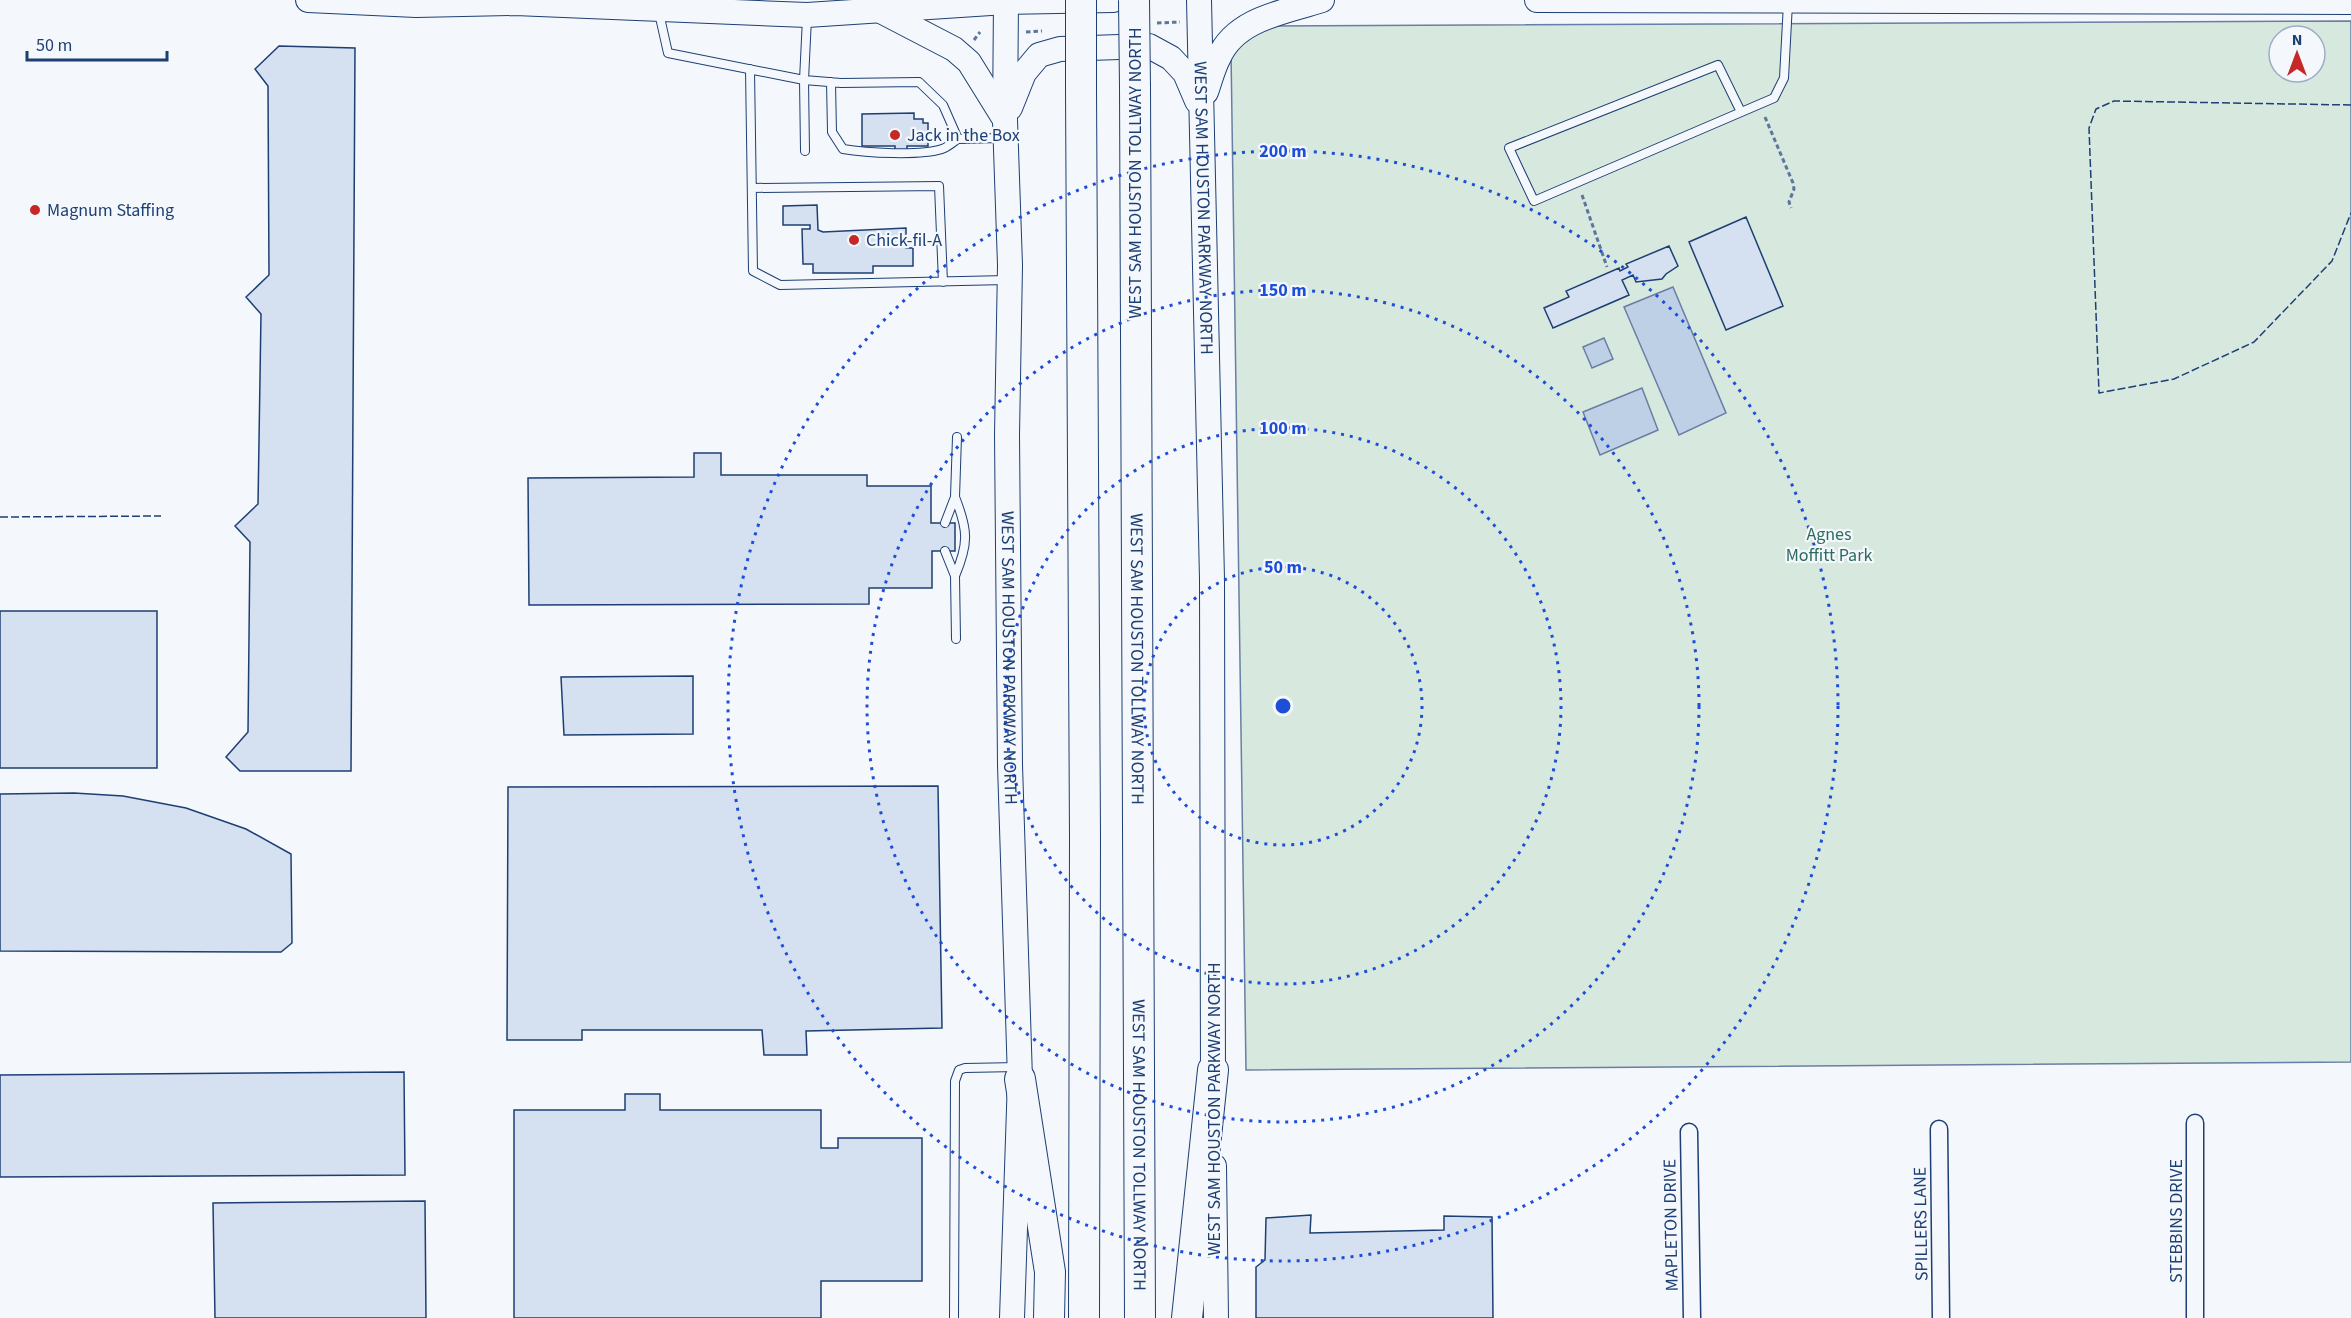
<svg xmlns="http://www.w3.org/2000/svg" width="2351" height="1318" viewBox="0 0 2351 1318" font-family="'Source Sans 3',sans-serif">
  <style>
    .green { fill: #d7e8df; stroke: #687fa3; stroke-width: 1.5; fill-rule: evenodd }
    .water { fill: #bed0e5; stroke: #687fa3; stroke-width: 1.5 }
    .building { fill: #d5e0f0; stroke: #1d3f73; stroke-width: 1.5 }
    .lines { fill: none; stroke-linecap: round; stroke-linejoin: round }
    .service-casing { stroke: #1d3f73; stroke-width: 10 }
    .minor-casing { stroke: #1d3f73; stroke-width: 19 }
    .secondary-casing { stroke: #1d3f73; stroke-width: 26 }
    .motorway-casing { stroke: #1d3f73; stroke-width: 32 }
    .path { stroke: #5e769c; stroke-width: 3; stroke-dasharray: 4.5 3; stroke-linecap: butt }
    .service { stroke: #f4f7fb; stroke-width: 8 }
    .minor { stroke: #f4f7fb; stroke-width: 16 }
    .secondary { stroke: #f4f7fb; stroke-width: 24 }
    .motorway { stroke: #f4f7fb; stroke-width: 30 }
    .motorway-bridge-casing { stroke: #1d3f73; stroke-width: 32; stroke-linecap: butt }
    .motorway-bridge { stroke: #f4f7fb; stroke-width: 30 }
    .fence { stroke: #1d3f73; stroke-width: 1.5; stroke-dasharray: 8 3; stroke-linecap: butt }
    .ring { fill: none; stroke: #1d4ed8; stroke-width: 3; stroke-dasharray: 3 6 }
    .poi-dot { fill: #c62828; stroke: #f4f7fb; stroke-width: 2 }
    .labels { text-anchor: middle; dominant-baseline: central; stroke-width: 4.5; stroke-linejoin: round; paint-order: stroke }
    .poi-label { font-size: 18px; fill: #1d3f73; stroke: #f4f7fb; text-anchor: start }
    .street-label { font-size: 18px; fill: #1d3f73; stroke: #f4f7fb }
    .park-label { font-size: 18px; fill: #2c6c60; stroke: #f4f7fb }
    .centre { fill: #1d4ed8; stroke: #f4f7fb; stroke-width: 3 }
    .ring-label { font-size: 18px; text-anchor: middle; font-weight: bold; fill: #1d4ed8; stroke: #f4f7fb; stroke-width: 4.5; stroke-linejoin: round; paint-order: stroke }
  </style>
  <rect width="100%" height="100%" fill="#f4f7fb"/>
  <path class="green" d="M2351,21V1062L1246,1070L1231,52L1264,26ZM2279,36H2315V72H2279Z"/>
  <path class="water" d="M1673,287L1726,413L1679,435L1624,307Z
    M1604,338L1613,359L1592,368L1583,347Z
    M1642,388L1658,430L1600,455L1583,412Z"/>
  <path class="building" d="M279,46L355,48L351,771H240L226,757L248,732L250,542L235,526L258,504L261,314L246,297L269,275L268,86L255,69Z
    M914,113V119H923V123H928V146H907V150L895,151V146H862V114Z
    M817,205L818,230L823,232L906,228V248H913V266H873V273H813V264H803L802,229H810V225H783V206Z
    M1746,217L1783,306L1726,330L1689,242Z
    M1669,246L1678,266L1666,274L1662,279L1636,282L1633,275L1622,280L1629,295L1553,328L1544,308L1569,297L1566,291L1619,268L1620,271L1628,267L1626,264Z
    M694,453H721V475H867V486H931V523H955V551H932V588H869V604L529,605L528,478L694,477Z
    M0,611H157V768H0Z
    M693,676V734L564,735L561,677Z
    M938,786L942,1028L806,1031L807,1055H764L762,1030H582V1040H507L508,787Z
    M74,793L123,796L186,808L246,829L291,854L292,943L281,952L0,951V794Z
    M404,1072L405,1175L0,1177V1075Z
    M625,1094H660V1110H821V1148H838V1138H922V1281H821V1318H514V1110H625Z
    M425,1201L426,1318H215L213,1203Z
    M1311,1215L1310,1233L1444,1230V1216L1492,1217L1493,1318H1256V1267L1265,1260L1266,1218Z"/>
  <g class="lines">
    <defs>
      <path id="service" d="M659,13L668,53L804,80L841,83L919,82L943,105L958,139L1002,138
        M750,69L753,271L780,285L1007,280
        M831,82L832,132L843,149C866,153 920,156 942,149C948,147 953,142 958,139
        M1741,112L1718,65L1509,148L1534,201L1774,98L1784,78L1788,3
        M805,151L804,80L807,18
        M752,188L939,186L943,282
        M955,497C968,530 969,543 955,576
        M945,523L955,497L957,437
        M945,551L955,576L956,639
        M954,1318L955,1081L959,1070L965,1068L1019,1067"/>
      <path id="minor" d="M2195,1123V1318
        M1939,1129L1941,1318
        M1689,1132L1692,1318"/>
      <g id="secondary">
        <path d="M308,0L416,5L515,3L807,15L1006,2L1113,0"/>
        <path id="s1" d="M1006,0L1005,120L1010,265L1007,435L1010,765L1020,1079L1012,1318"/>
        <path id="s2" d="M1199,0L1212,579L1213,1086"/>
        <path d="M1537,0L2351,2"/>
        <path d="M879,10L954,49L969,62L1005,120"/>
        <path d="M1206,92C1210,81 1213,68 1219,57C1236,18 1286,12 1322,0"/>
        <path d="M1010,108L1024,73L1039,55L1060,49L1149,46L1171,58L1185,73L1197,101"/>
        <path d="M1214,1166L1216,1318"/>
      </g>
      <g id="motorway">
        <path id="s3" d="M1135,87L1140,1318"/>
        <path d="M1081,89L1085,837L1084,1318"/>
        <path d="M1020,1079L1050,1272L1049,1318"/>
        <path d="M1187,1318L1213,1070"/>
      </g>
    </defs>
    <use href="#service" class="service-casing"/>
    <use href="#minor" class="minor-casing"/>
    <use href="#secondary" class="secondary-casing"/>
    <use href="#motorway" class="motorway-casing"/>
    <path class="path" d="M1157,23L1180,22
      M1026,32L1042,31
      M974,40L980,32
      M1765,117L1793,183L1794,189L1789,202L1791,208
      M1582,195L1607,267"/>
    <use href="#service" class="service"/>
    <use href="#minor" class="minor"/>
    <use href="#secondary" class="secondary"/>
    <use href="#motorway" class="motorway"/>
    <defs>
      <path id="motorway-bridge" d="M1081,0V89
        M1134,0L1135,87"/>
    </defs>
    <use href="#motorway-bridge" class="motorway-bridge-casing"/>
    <use href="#motorway-bridge" class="motorway-bridge"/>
    <path class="fence" d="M2351,105L2114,101L2096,109L2089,128L2099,393L2174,379L2254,342L2332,261L2351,213
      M0,517L161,516"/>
  </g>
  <g class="ring">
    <circle cx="1283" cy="706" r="139"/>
    <circle cx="1283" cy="706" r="278"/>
    <circle cx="1283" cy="706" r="416"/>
    <circle cx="1283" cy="706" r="555"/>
  </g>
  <g class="poi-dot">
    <circle cx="895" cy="135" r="6"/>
    <circle cx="35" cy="210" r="6"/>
    <circle cx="854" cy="240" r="6"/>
  </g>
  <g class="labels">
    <g class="poi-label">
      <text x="907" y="135">Jack in the Box</text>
      <text x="47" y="210">Magnum Staffing</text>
      <text x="866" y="240">Chick-fil-A</text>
    </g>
    <g class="street-label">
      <text transform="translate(1135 173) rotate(-90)">WEST SAM HOUSTON TOLLWAY NORTH</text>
      <text stroke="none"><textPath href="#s2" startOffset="208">WEST SAM HOUSTON PARKWAY NORTH</textPath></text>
      <text stroke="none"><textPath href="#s1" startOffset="658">WEST SAM HOUSTON PARKWAY NORTH</textPath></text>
      <text stroke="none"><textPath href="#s3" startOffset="572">WEST SAM HOUSTON TOLLWAY NORTH</textPath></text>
      <text transform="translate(1214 1109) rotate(-90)">WEST SAM HOUSTON PARKWAY NORTH</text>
      <text stroke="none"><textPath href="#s3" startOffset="1058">WEST SAM HOUSTON TOLLWAY NORTH</textPath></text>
      <text transform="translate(2176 1221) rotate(-90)">STEBBINS DRIVE</text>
      <text transform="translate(1921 1224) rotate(-91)">SPILLERS LANE</text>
      <text transform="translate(1671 1225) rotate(-91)">MAPLETON DRIVE</text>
    </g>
    <g class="park-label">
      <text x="1829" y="534">Agnes<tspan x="1829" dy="21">Moffitt Park</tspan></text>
    </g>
  </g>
  <circle cx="1283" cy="706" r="9" class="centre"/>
  <g class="ring-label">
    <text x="1283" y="157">200 m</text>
    <text x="1283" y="296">150 m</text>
    <text x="1283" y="434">100 m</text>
    <text x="1283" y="573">50 m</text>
  </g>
  <g transform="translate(2297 54)"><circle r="28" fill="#f4f7fb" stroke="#9eadc5" stroke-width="1.5"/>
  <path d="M0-4.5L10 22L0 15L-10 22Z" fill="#c62828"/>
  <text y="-9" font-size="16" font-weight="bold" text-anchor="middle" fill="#1d3f73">N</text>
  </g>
  <path d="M27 51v9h140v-9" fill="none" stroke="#1d3f73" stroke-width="3"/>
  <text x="36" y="51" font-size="18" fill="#1d3f73" stroke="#f4f7fb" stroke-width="4.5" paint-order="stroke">50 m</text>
</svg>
